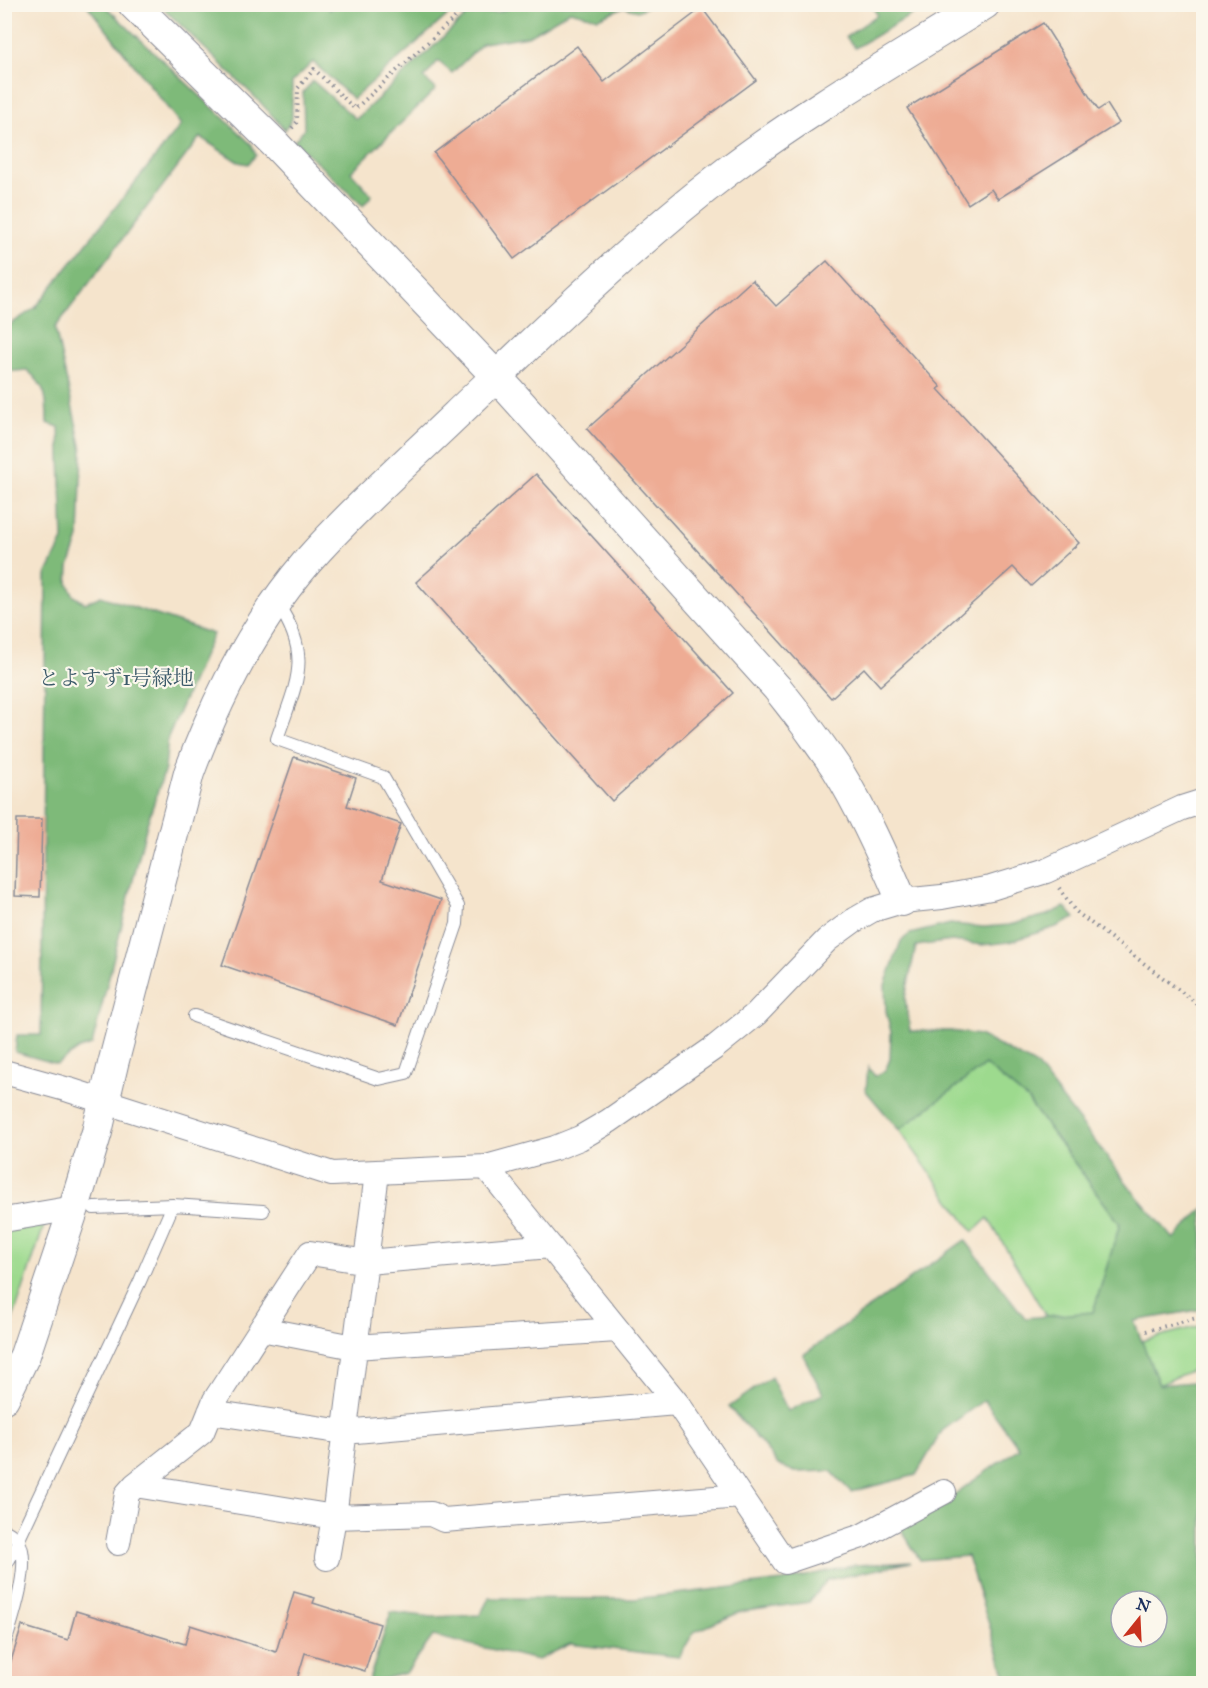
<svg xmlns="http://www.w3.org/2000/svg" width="1208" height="1688" viewBox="0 0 1208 1688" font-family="'IM FELL Great Primer','Noto Serif JP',serif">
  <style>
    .green { fill: #9dda8e; stroke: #5c8476; stroke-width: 1.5 }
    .forest { fill: #7eba79; stroke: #4c746c; stroke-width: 1.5; fill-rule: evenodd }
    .building { fill: #eeac94 }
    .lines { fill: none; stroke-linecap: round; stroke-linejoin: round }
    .service-casing { stroke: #888a95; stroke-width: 14 }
    .minor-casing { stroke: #888a95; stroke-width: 26 }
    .tertiary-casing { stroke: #888a95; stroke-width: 32 }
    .path { stroke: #888a95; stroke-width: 4; stroke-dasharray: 1.5 4.5; stroke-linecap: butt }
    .service { stroke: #fff; stroke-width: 12 }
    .minor { stroke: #fff; stroke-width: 24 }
    .tertiary { stroke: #fff; stroke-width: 30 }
    .labels { text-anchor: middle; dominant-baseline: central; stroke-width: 4.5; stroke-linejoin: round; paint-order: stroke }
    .park-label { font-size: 21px; fill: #3c5a6a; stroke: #fbf7ec }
  </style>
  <rect width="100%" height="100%" fill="#fbf7ec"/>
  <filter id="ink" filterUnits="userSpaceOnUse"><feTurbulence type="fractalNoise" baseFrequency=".0167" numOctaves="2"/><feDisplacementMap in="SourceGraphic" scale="12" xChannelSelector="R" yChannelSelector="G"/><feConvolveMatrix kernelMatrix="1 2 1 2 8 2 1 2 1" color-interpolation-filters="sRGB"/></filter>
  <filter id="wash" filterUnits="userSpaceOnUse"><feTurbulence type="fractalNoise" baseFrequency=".008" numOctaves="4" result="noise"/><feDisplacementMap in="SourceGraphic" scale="24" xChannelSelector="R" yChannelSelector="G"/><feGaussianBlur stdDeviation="1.35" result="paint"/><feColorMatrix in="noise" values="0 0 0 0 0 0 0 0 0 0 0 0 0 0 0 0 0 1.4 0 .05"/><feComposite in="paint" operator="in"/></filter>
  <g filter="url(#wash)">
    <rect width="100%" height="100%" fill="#f5e4cc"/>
    <path class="green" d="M985,1065L1027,1099L1120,1224L1093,1313L1046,1316L988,1218L973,1232L899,1130Z
      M45,1223L16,1310L5,1337V1230Z
      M1203,1325V1370L1194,1369L1159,1385L1141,1341Z"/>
    <path class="forest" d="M87,5H104L251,144L256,155L248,164L238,162L200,137L55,328L82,450L79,538L69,567L68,583L74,596L85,603L101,596L213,634L168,737L165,769L147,824L92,1045L79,1049L57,1064L15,1052L17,1035H41L46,575L63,540L59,427L47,423C47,398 47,387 27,370L5,372V328L35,308L181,125Z
      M327,5L330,10L337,4L471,5L457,7L353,99L313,62L292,82V119L285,130L260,102L160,5Z
      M517,5H652L637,11L624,7L598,18L570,11L528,36L483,43L452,73L438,61L424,78L436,89L351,172L372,195L363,206L294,141L304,129L303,92L313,81L356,119L467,15L498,12Z
      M872,5H928L855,48L846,37L877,15Z
      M1065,907L1075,918L1056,927L1009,942L982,945L952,941L916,946L905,998L910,1031H951L979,1035L1037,1066L1136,1195L1174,1239L1203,1209V1309L1134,1321L1159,1385L1203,1381V1683H1008L967,1556L920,1560L899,1526L945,1501L1019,1448L984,1400L942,1431L916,1475L851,1492L831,1471L795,1472L778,1465L763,1445L729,1407L771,1377L788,1411L823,1394L803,1355L965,1240L1025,1318L1093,1312L1120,1224L1027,1099L985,1065L899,1130L866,1091L868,1067L875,1076L885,1071L890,1059L891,1032L886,1011L885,985L901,941L910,934L950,924L984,927L1009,925L1047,915ZM1121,1601H1157V1637H1121Z
      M911,1562L827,1580L809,1602L740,1612L694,1632L679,1657L570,1644L538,1660L433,1636L406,1673L368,1683L391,1612L432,1617L480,1615L489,1598L634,1599L783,1581L855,1565Z"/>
    <g id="blocks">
      <path class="building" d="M702,8L756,80L514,259L434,153L577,46L604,82Z
        M1043,23L1098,110L1107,104L1119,123L998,199L991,189L968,204L907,108Z
        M827,261L941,387L938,389L1079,543L1031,586L1013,567L880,686L864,668L831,698L587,429L752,280L776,306Z
        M536,474L733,693L612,801L416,582Z
        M294,757L356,778L347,806L401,824L382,880L441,900L398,1025L222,965Z
        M17,819H42L40,897L15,896Z
        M294,1592L315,1598L313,1603L380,1624L365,1671L305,1653L296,1683H4L22,1626L68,1640L76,1611L185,1644L190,1625L276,1652Z"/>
    </g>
  </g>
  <g filter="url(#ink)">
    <use href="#blocks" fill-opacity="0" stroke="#888a95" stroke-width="1.5"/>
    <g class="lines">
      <defs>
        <path id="service" d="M194,1016L379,1079L406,1073L457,924L458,906L383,777L277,739C296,682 314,658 277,603
          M94,1208L173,1205L263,1211
          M4,1530C10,1533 16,1537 19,1542C32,1564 11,1623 4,1647
          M4,1548L8,1550L10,1558L4,1568
          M10,1558L140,1281L173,1205"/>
        <path id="minor" d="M4,1072L69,1090L332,1174L486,1167L555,1148L580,1138L609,1121L714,1048L756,1014L827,940L853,921L872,910L902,901L942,897L991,888L1046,871L1182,808L1204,801
          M486,1167L680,1407L785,1562L862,1536L944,1492
          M4,1220L74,1208
          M261,1329L354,1347L617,1330
          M210,1412L344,1432L676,1403
          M135,1485L334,1517L431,1514L444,1520L740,1496
          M118,1543L127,1494L135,1485L202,1432L215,1400L310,1253L367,1262L550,1246
          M327,1558L334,1517L377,1173"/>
        <path id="tertiary" d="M133,4L277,146L496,376L777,688C798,714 818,741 837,769C863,811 883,856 902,901
          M4,1398L25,1355L74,1208L97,1132L113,1064L189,773C217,697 254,624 307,562C353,510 406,463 456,415C544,331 632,244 729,170C810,109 899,58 985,4"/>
      </defs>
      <use href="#service" class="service-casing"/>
      <use href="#minor" class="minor-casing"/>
      <use href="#tertiary" class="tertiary-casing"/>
      <path class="path" d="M292,128L297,122L298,88L314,69L355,109L462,11L500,4
        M1059,888L1075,911L1204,1009
        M1146,1331L1204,1316"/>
      <use href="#service" class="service"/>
      <use href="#minor" class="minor"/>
      <use href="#tertiary" class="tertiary"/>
    </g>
  </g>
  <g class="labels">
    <g class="park-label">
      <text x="116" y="678">とよすず1号緑地</text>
    </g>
  </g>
  <rect width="1208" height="1688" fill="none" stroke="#fbf7ec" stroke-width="24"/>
  <g transform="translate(1139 1619) rotate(18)"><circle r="28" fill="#fbf7ec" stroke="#a1a7b3" stroke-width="1.5"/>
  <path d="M0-4.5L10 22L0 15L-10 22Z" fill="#c8321e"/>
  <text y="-9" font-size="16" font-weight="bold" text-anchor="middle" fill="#1b2f5e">N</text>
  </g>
</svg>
